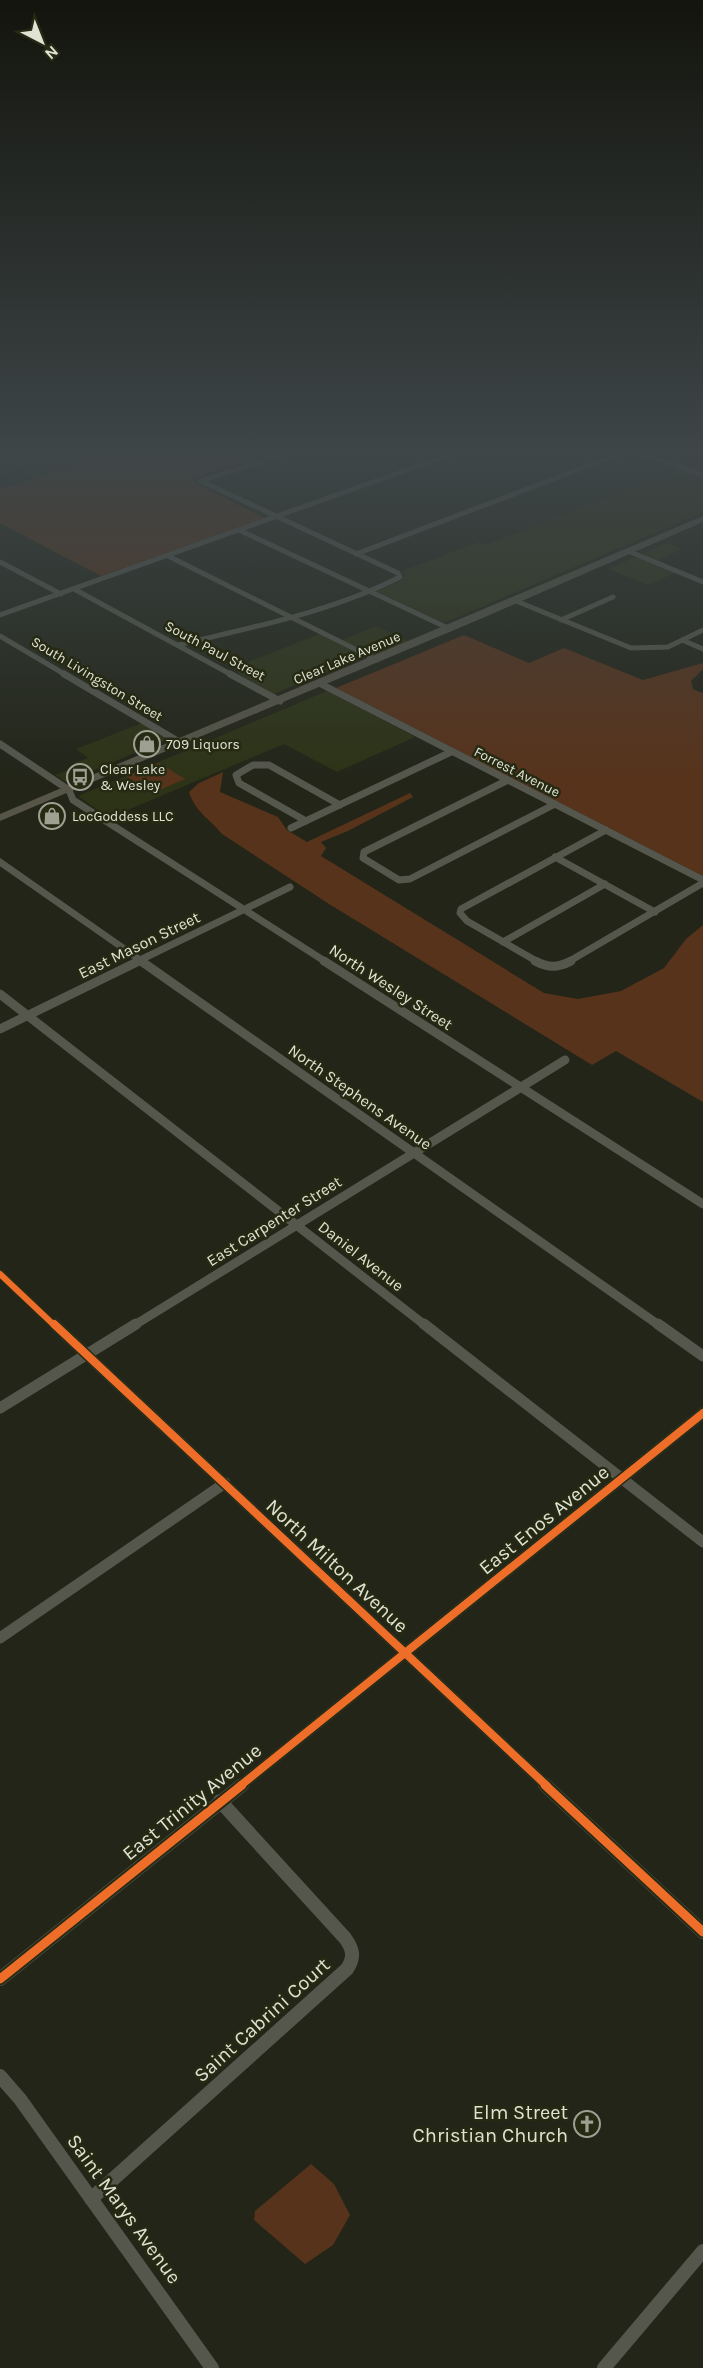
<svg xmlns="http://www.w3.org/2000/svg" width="703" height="2368" viewBox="0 0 703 2368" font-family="Karla,sans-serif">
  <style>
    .built { fill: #2d3316 }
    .green { fill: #57331b }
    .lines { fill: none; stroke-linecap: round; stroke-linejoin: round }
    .minor-far4 { stroke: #55574d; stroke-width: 5 }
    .minor-far3 { stroke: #55574d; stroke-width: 7 }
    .minor-far2 { stroke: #55574d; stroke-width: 9 }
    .minor-far1 { stroke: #55574d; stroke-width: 11 }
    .minor { stroke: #55574d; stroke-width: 14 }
    .primary { fill: #565548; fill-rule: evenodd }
    .cycleway-far2-casing { stroke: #262a13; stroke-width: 10 }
    .cycleway-far1-casing { stroke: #262a13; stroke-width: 11 }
    .cycleway-casing { stroke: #262a13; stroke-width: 13 }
    .cycleway-far2 { stroke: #ee6e29; stroke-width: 6 }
    .cycleway-far1 { stroke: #ee6e29; stroke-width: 8 }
    .cycleway { stroke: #ee6e29; stroke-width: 9 }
    .labels { text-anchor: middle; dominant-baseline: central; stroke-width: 5; stroke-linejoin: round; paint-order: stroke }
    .far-street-label { font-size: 14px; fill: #e0e3d4; stroke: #262a13 }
    .far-poi-label { font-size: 14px; fill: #e0e3d4; stroke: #262a13; text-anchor: start }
    .street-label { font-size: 16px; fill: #e0e3d4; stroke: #262a13 }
    .near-street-label { font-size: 20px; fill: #e0e3d4; stroke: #262a13 }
    .near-poi-label { font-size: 20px; fill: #e0e3d4; stroke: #262a13; text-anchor: end }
  </style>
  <rect width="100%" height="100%" fill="#222518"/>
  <path class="built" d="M0,448H133L37,477L19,469L0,475Z
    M679,469L703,478V512L444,623L376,591L401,581L405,576L400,572L478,542L486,545Z
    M667,543L682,549L651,563L675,573L648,585L608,569Z
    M376,626L408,641L375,655L342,640Z
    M319,634L363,656L274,694L241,675L233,668Z
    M327,691L415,737L337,772L284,744L109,818L78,796Z
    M142,723L168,739L66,782L55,775L78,766L74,763L88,758L76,749Z"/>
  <path class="green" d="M133,448H286L193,478L195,480L193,482L265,518L101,576L0,523V489Z
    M464,635L529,663L564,648L643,680L703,663V669L691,681L693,689L703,693V876L336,688Z
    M159,763L185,779L153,793L126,776Z
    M223,772L220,792L278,817L287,830L307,842L410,793L413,797L348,831L321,842L326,848L321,856L544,993L578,999L621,991L664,968L686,939L703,925V1102L616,1051L592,1065L329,904L222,834C208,817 196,813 189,792L199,783Z
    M311,2164L334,2184L350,2215L333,2245L305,2264L254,2220L255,2211Z"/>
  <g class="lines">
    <path class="minor-far4" d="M629,449L703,475
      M201,481L301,448
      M239,530L450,629
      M628,551L703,582
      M356,554L635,448
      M168,556L377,660
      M0,562L61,594
      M74,589L232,675
      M516,601L631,648L668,647L703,630
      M0,615L468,448
      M561,620L613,597
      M0,636L66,675
      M682,640L703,649
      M178,645C253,627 331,612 400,577L398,573L201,481"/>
    <path class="minor-far3" d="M64,674L181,743
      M230,674L280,701
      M321,684L703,880
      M0,744L69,790L73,800L326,962
      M508,780L364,852L363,858L399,880L410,879L555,804
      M306,821L239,783L236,775L253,765H269L340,805
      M291,828L451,752
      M555,857L655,912
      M0,862L143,962
      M503,942L605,884
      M136,962L290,887
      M538,962L467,921L460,913L461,909L606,830
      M568,962L703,883"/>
    <path class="minor-far2" d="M141,961L660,1326
      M324,961L703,1204
      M535,961C548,968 558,968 571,961
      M0,994L426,1326
      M0,1029L139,961
      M0,1274L55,1326
      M133,1326L565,1060"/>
    <path class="minor-far1" d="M54,1324L547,1786
      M424,1324L703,1542
      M658,1324L703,1356
      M0,1408L136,1324
      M0,1638L225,1483
      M240,1786L703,1413"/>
    <path class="minor" d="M545,1785L703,1932
      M0,1979L242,1785
      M0,2076L20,2099L212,2368
      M91,2199L347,1969C355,1957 353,1949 345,1938L220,1801
      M604,2368L703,2251"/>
    <path class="primary" d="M703,516V522L485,617L0,821V814Z"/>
    <defs>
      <path id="cycleway-far2" d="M0,1274L55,1326"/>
      <path id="cycleway-far1" d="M54,1324L547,1786
        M240,1786L703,1413"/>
      <path id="cycleway" d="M545,1785L703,1932
        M0,1979L242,1785"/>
    </defs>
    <use href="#cycleway-far2" class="cycleway-far2-casing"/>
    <use href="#cycleway-far1" class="cycleway-far1-casing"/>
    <use href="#cycleway" class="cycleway-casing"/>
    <use href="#cycleway-far2" class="cycleway-far2"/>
    <use href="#cycleway-far1" class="cycleway-far1"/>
    <use href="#cycleway" class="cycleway"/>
  </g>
  <linearGradient id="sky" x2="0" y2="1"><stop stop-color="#13140d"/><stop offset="0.58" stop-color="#3e4648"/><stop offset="1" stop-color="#3e4648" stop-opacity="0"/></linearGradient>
  <rect width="703" height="779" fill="url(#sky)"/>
  <defs>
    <symbol id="shop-ring" viewBox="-11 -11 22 22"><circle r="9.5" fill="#262a13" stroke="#9ea092" stroke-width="1.5"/><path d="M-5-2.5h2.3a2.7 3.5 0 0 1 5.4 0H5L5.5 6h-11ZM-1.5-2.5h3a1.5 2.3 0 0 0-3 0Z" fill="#9ea092"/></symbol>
    <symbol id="bus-ring" viewBox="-11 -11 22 22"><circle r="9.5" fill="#262a13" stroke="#9ea092" stroke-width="1.5"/><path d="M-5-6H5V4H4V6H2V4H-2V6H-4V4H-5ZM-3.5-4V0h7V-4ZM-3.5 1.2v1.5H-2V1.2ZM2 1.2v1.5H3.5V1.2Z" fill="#9ea092"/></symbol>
    <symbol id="church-ring" viewBox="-11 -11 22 22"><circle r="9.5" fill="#262a13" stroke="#9ea092" stroke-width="1.5"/><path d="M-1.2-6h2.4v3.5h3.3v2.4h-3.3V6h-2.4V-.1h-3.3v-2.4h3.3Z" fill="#9ea092"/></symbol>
  </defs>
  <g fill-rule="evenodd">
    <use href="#shop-ring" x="132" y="729" width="30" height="30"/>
    <use href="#bus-ring" x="65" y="762" width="30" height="30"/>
    <use href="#shop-ring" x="37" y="801" width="30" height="30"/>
    <use href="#church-ring" x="572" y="2109" width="30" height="30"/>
  </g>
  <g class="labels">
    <g class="far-street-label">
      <text transform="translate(215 651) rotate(28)">South Paul Street</text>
      <text transform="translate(347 658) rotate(-23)">Clear Lake Avenue</text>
      <text transform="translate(97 679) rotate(31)">South Livingston Street</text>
      <text transform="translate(517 772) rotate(27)">Forrest Avenue</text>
    </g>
    <g class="far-poi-label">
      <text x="166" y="744">709 Liquors</text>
      <text x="100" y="769">Clear Lake<tspan x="100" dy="16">&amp; Wesley</tspan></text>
      <text x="72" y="816">LocGoddess LLC</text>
    </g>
    <g class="street-label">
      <text transform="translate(139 945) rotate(-26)">East Mason Street</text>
      <text transform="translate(391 987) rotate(33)">North Wesley Street</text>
      <text transform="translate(360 1097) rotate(35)">North Stephens Avenue</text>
      <text transform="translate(274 1221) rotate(-32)">East Carpenter Street</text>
      <text transform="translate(361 1256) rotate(38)">Daniel Avenue</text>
    </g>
    <g class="near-street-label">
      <text transform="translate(544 1520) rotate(-39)">East Enos Avenue</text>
      <text transform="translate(337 1566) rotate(43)">North Milton Avenue</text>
      <text transform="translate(192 1802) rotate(-39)">East Trinity Avenue</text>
      <text transform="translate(262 2020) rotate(-42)">Saint Cabrini Court</text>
      <text transform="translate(124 2209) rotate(54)">Saint Marys Avenue</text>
    </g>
    <g class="near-poi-label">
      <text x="568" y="2112">Elm Street<tspan x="568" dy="23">Christian Church</tspan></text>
    </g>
  </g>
  <g transform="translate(42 42) rotate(138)" stroke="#262a13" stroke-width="4.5" paint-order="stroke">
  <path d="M0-4.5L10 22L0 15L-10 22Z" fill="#e0e3d4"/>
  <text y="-9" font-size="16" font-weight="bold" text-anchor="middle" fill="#e0e3d4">N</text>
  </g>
</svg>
